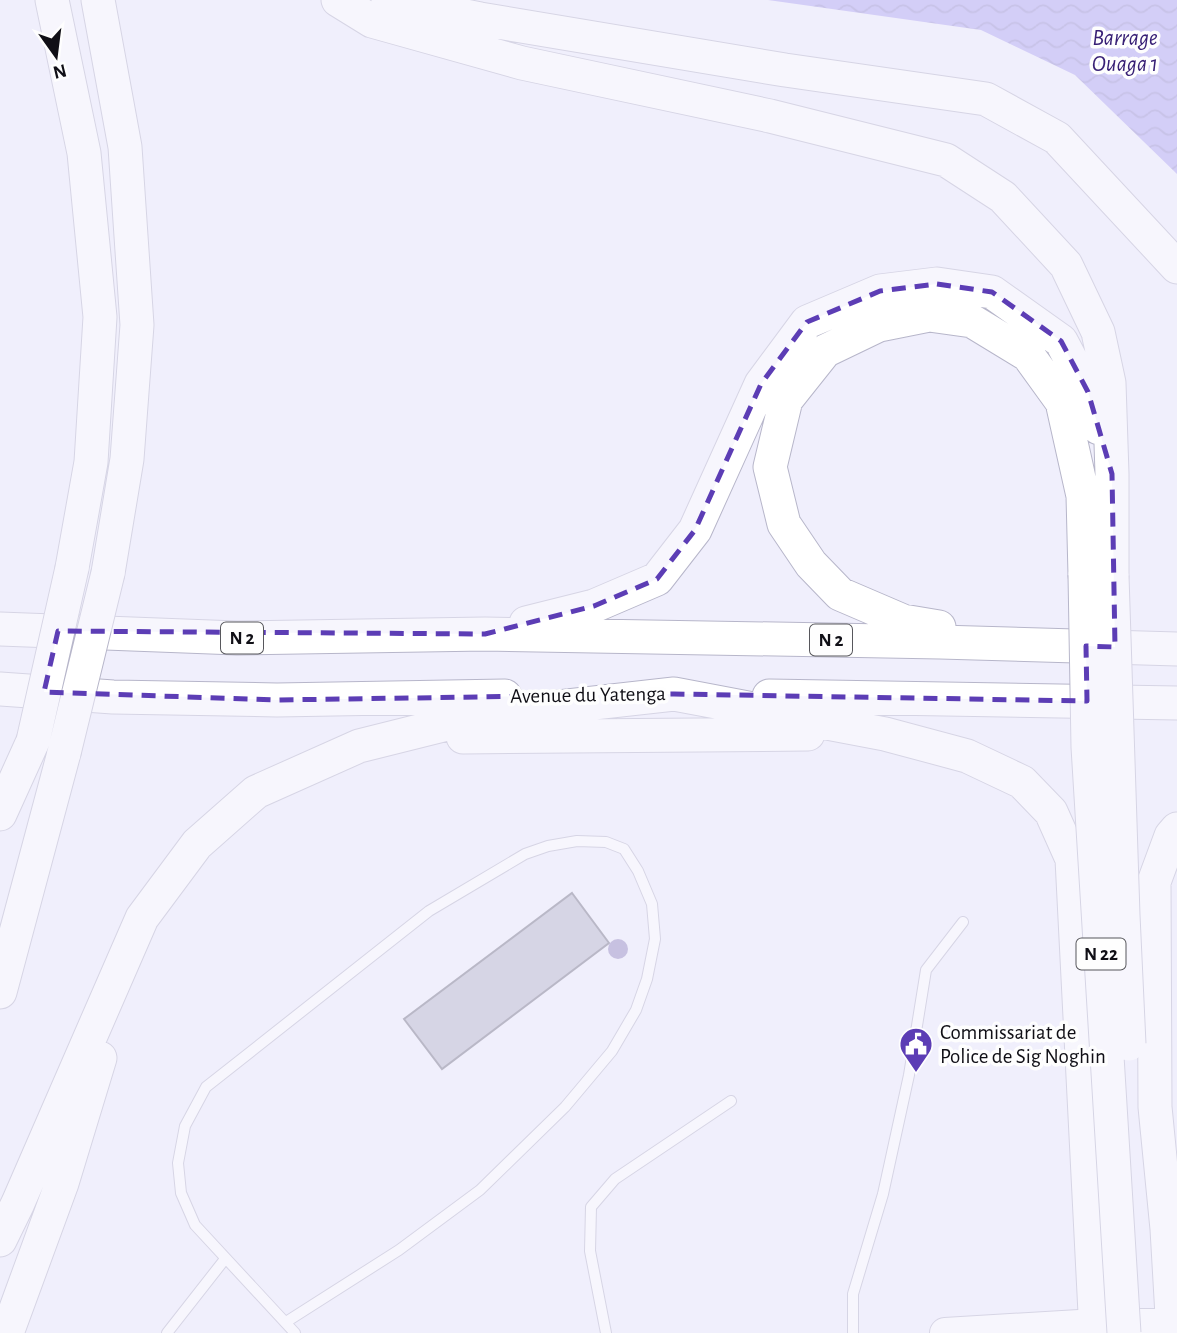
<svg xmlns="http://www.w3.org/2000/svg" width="1177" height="1333" viewBox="0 0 1177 1333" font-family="'Alegreya Sans',sans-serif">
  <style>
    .water { fill: url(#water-waves) }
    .building { fill: #b7b5c9; stroke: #777688; stroke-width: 2 }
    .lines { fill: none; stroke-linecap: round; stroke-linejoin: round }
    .lane-casing { stroke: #b7b6ca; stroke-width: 12 }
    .secondary-casing { stroke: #b7b6ca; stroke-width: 32 }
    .primary-casing { stroke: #b7b6ca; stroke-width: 35 }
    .lane { stroke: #fff; stroke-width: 10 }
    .secondary { stroke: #fff; stroke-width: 30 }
    .primary { stroke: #fff; stroke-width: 33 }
    .primary-bridge-casing { stroke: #b7b6ca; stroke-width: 35; stroke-linecap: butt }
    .primary-bridge { stroke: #fff; stroke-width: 33 }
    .tree { fill: #958ac0 }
    .marked { fill: none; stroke: #5c3db5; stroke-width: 5; stroke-dasharray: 14 9; stroke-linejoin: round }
    .labels { text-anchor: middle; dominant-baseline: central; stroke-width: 7; stroke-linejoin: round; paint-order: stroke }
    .shield { fill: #fefefe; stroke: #57575c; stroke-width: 2 }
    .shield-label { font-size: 19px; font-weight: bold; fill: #100f16 }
    .street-label { font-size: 21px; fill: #100f16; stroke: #fefefe }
    .poi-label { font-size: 21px; fill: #100f16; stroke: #fefefe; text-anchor: start }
    .water-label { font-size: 23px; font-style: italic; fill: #371f75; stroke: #fefefe }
  </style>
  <defs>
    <pattern id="water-waves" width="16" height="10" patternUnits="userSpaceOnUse" patternTransform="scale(1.75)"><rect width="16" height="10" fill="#b0a6f2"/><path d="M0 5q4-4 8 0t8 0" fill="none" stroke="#968ecf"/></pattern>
  </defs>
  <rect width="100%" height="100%" fill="#f0effc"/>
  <path class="water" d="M768,0H1177V174L1075,75L981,30Z"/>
  <path class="building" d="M572,893L609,943L442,1069L404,1019Z"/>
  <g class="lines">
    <defs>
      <path id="lane" d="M286,1322L399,1250L480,1190L565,1107L612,1051L636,1010L647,979L655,939L652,904L638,871L624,849L606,842L577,841L548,846L525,854L429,911L206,1087L185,1126L178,1163L181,1193L195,1225L295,1333
        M167,1333L225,1259
        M606,1333L590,1251L591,1207L615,1179L731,1101
        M853,1333V1294L883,1194L909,1075L926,970L963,922"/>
      <path id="secondary" d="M945,1333L1096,1324H1173"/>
      <path id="primary" d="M52,0L84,153L100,317L91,462L72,568
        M98,0L125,147L137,325L127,459L108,573
        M338,0L372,21L522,63L770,116L946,160L1003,197L1066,265L1098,332L1109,383L1112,474V576
        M388,0L480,19L785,70L986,99L1057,138L1177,267
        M526,623L594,606L657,579L695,530L761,384L807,322L880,291L937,284L992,292L1061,341L1088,392L1099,428
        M939,627L903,621L840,594L811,564L784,524L770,467L786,400L825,351L879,325L929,315L972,321L1028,355L1062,402L1083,496L1085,575
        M0,629L237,638L485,634L940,642L1177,649
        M0,689L113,697L277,700L505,696
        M769,696L1177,703
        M463,737L808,734
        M0,814L33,741
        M0,992L64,753
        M0,1240L18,1203L142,918L197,844L256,792L359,746L479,716L674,694L885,734L967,756L1022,782L1051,812L1072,859L1096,1333
        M7,1333L62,1183L100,1058
        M1173,1333L1167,1229L1155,1107L1154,882L1171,836L1177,829"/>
    </defs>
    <use href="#lane" class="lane-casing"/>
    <use href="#secondary" class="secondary-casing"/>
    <use href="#primary" class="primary-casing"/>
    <use href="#lane" class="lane"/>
    <use href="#secondary" class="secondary"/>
    <use href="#primary" class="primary"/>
    <defs>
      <path id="primary-bridge" d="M1085,575L1088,747L1124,1333
        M1112,576L1123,915L1129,1044
        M33,741L72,568
        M64,753L108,573"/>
    </defs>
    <use href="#primary-bridge" class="primary-bridge-casing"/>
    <use href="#primary-bridge" class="primary-bridge"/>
  </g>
  <circle class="tree" cx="618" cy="949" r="10"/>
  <path d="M0 0H1177V1333H0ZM937,284L992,292L1061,341L1088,392L1112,474L1115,647L1086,646L1087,701L674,694L277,700L44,692L58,631L485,634L594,606L657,579L695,530L761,384L807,322L880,291Z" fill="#f0effc" fill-opacity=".55" fill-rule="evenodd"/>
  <path class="marked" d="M937,284L992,292L1061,341L1088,392L1112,474L1115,647L1086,646L1087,701L674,694L277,700L44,692L58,631L485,634L594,606L657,579L695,530L761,384L807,322L880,291Z"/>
  <defs>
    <symbol id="civic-pin" viewBox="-11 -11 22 30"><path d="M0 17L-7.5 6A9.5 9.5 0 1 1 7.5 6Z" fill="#5c3db5" stroke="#fefefe"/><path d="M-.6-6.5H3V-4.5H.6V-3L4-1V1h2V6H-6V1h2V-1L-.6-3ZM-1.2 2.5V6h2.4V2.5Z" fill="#fff"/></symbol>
  </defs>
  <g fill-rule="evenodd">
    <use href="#civic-pin" x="897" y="1025" width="38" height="52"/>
  </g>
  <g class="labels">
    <g class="shield">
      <rect x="221" y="622.5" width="42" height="31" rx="5"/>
      <rect x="810" y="624.5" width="42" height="31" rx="5"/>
      <rect x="1076.5" y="938.5" width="49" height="31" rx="5"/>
    </g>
    <g class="shield-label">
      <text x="242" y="638">N 2</text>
      <text x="831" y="640">N 2</text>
      <text x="1101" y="954">N 22</text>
    </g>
    <g class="street-label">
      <text transform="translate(588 695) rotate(-1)">Avenue du Yatenga</text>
    </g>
    <g class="poi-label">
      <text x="940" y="1032">Commissariat de<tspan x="940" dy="24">Police de Sig Noghin</tspan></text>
    </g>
    <g class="water-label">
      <text x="1125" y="38">Barrage<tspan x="1125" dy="26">Ouaga 1</tspan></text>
    </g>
  </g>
  <g transform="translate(56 56) rotate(166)" stroke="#fefefe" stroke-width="5" paint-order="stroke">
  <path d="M0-5L12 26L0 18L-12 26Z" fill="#100f16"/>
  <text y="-10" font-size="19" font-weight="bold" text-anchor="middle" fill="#100f16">N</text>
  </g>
</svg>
